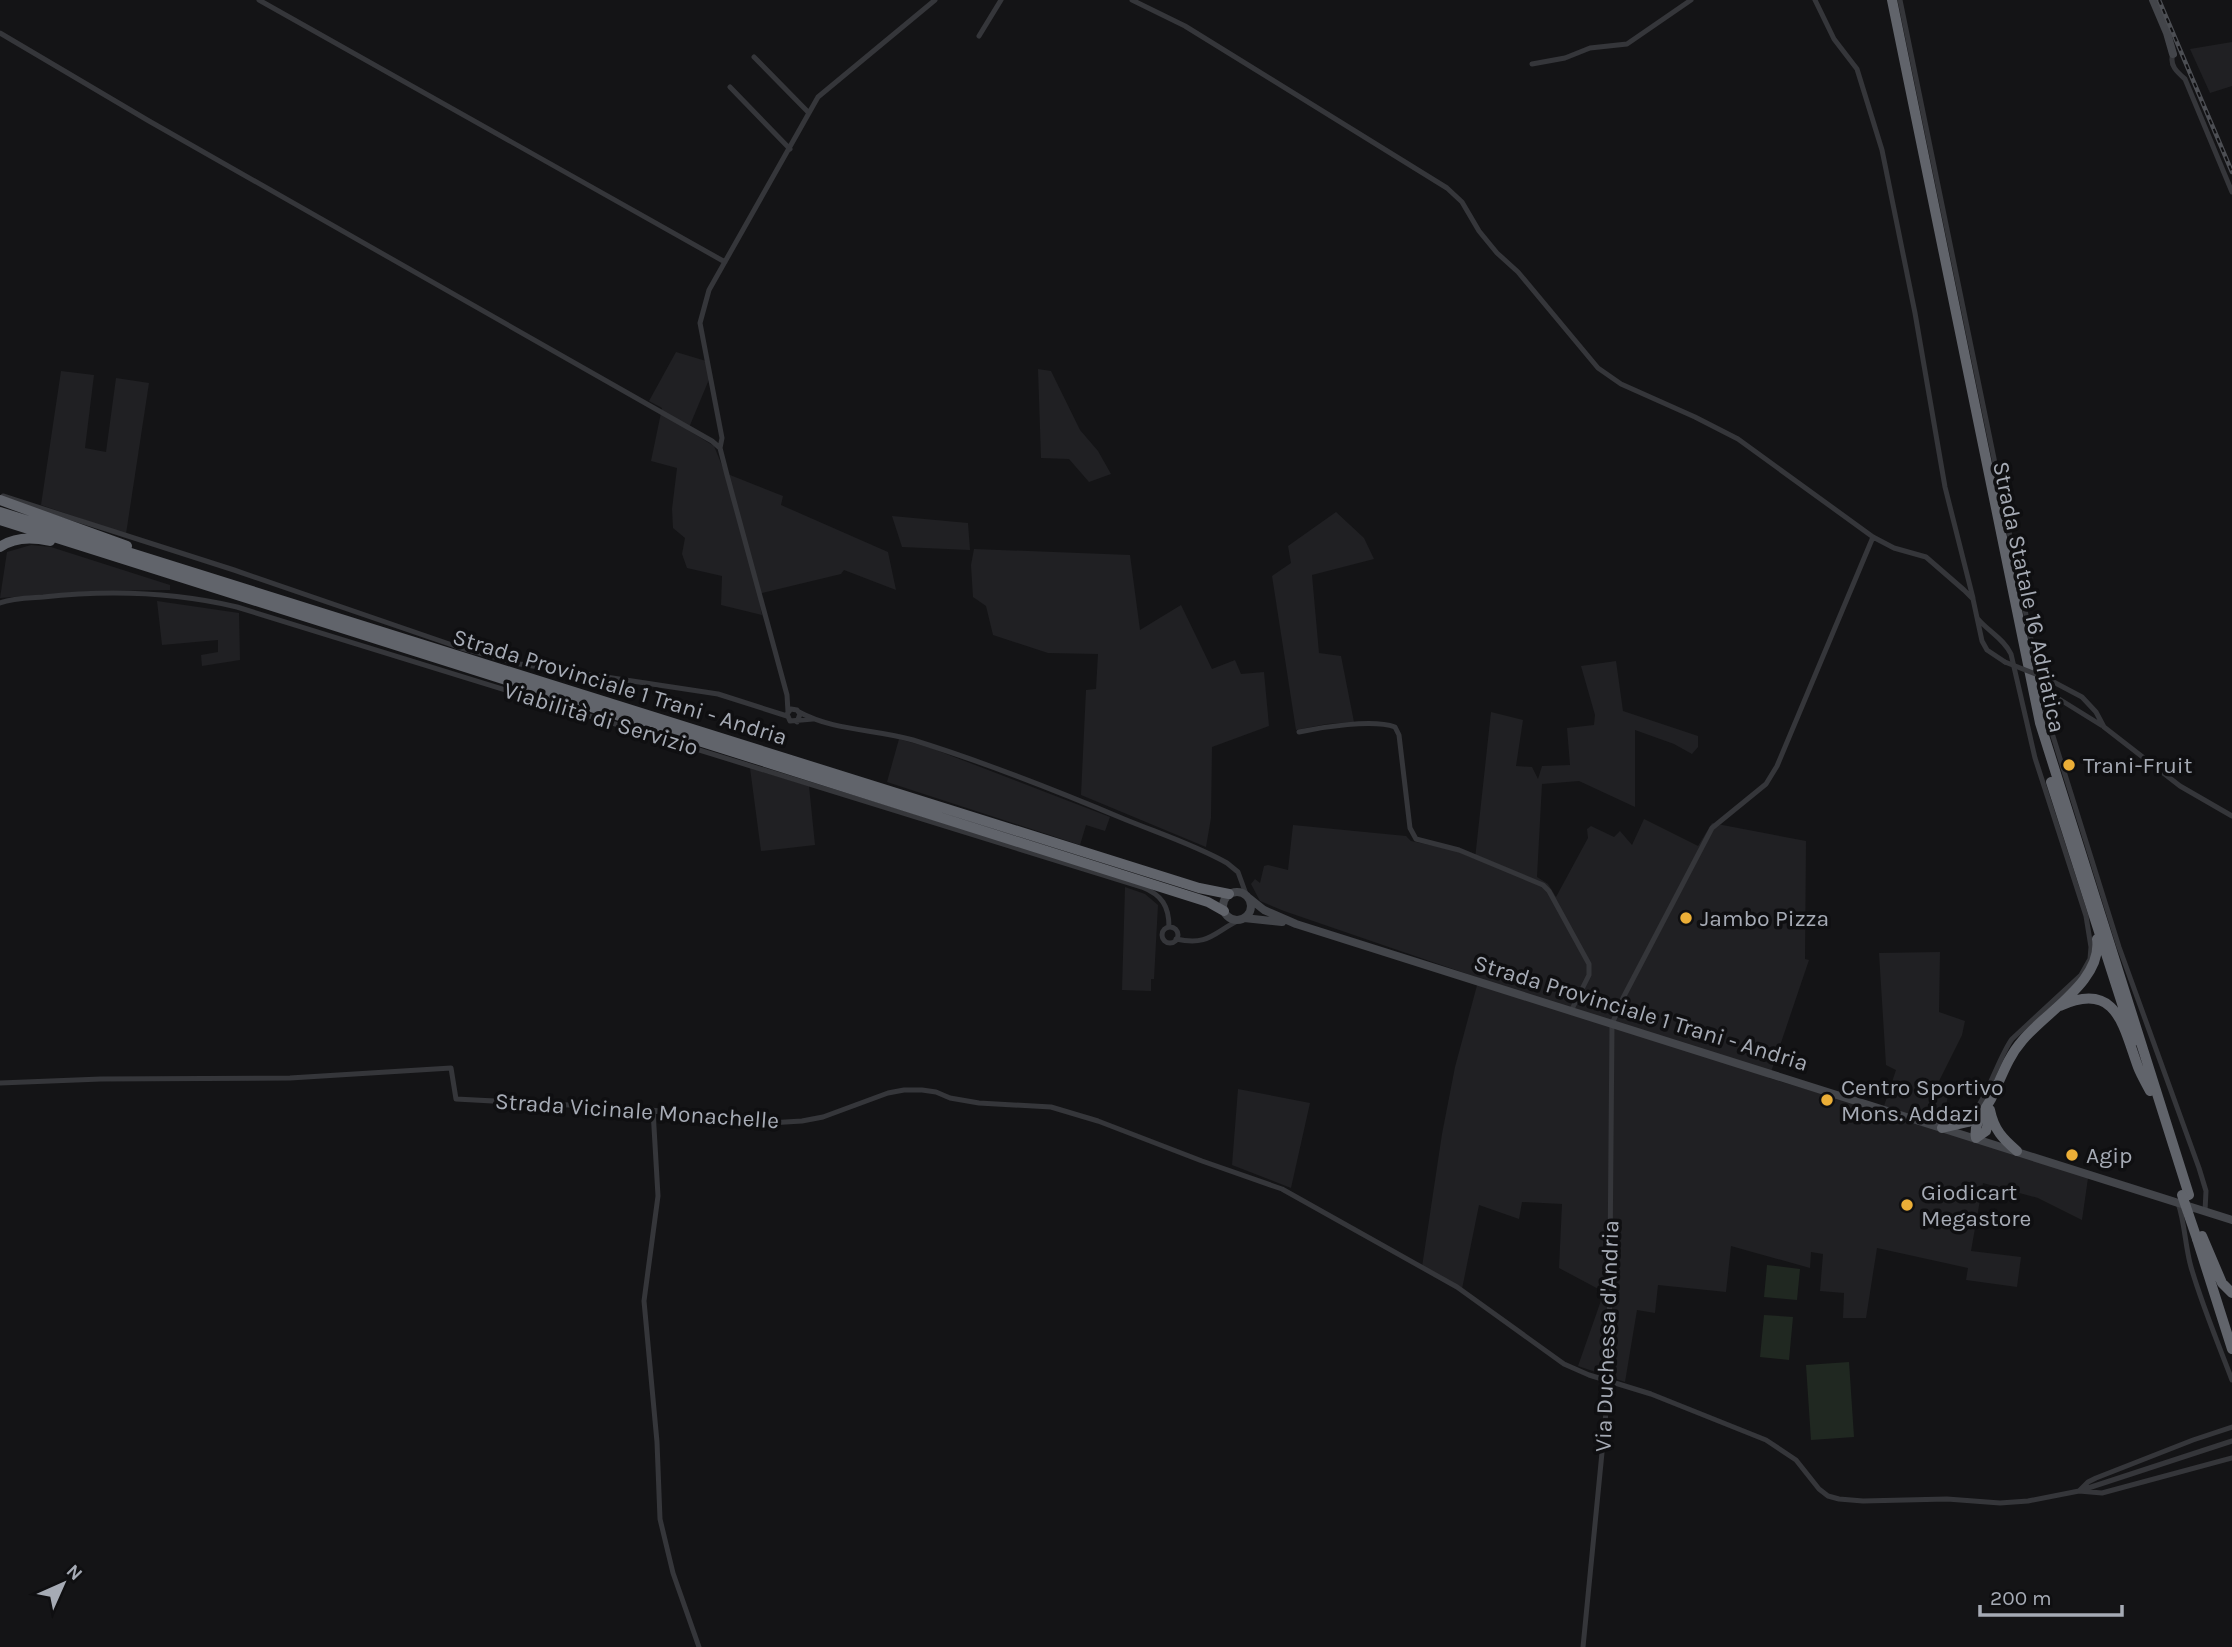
<svg xmlns="http://www.w3.org/2000/svg" width="2232" height="1647" viewBox="0 0 2232 1647" font-family="Karla,sans-serif">
  <style>
    .built { fill: #202023 }
    .green { fill: #202821 }
    .lines { fill: none; stroke-linecap: round; stroke-linejoin: round }
    .street { stroke: #35363a; stroke-width: 5 }
    .secondary { stroke: #43454a; stroke-width: 8 }
    .highway { stroke: #61646b; stroke-width: 10 }
    .rail-casing { stroke: #4c4e53; stroke-width: 4.5 }
    .rail { stroke: #0f0f11; stroke-width: 2; stroke-dasharray: 5; stroke-linecap: butt }
    .street-bridge { stroke: #35363a; stroke-width: 5 }
    .highway-bridge { stroke: #61646b; stroke-width: 10 }
    .poi-dot { fill: #ebae37; stroke: #0f0f11; stroke-width: 2.5 }
    .labels { text-anchor: middle; dominant-baseline: central; stroke-width: 7; stroke-linejoin: round; paint-order: stroke }
    .street-label { font-size: 23px; fill: #a6abb5; stroke: #0f0f11 }
    .poi-label { font-size: 23px; fill: #a6abb5; stroke: #0f0f11; text-anchor: start }
  </style>
  <rect width="100%" height="100%" fill="#141416"/>
  <path class="built" d="M2232,42V86L2210,93L2190,49Z
    M676,352L706,361L710,377L688,430L714,446L725,473L783,496L781,505L888,552L896,590L844,570L841,574L758,594L762,615L721,605L722,576L687,568L682,554L685,538L673,528L672,509L677,468L651,461L662,408L649,401Z
    M1038,369L1051,371L1080,430L1098,451L1111,474L1089,482L1069,459L1041,458Z
    M61,371L94,375L85,448L106,452L116,378L149,383L126,534L41,505Z
    M1336,512L1364,538L1374,559L1312,575L1319,653L1341,656L1354,722L1327,724L1296,730L1272,576L1291,563L1288,546Z
    M892,516L968,523L970,550L902,547Z
    M31,545L51,547L170,585V590L92,591L0,598L7,552Z
    M974,549L1130,555L1140,630L1181,605L1212,669L1235,660L1241,674L1264,672L1269,726L1212,747L1211,818L1206,847L1081,795L1086,690L1096,689L1098,654L1048,653L993,635L986,606L973,597L971,565Z
    M157,601L239,613L240,660L202,666L201,655L218,652V640L162,645Z
    M1616,661L1623,711L1698,736V747L1692,754L1674,744L1635,730V807L1579,781L1542,784L1537,877L1548,884L1556,897L1588,838L1587,829L1591,826L1614,837L1620,831L1632,845L1644,819L1698,846L1712,823L1806,841L1805,959L1809,960L1769,1078L1882,1112L1896,1070L1886,1065L1879,953L1940,952L1939,1012L1965,1021L1962,1035L1938,1083L1950,1088L1940,1130L2088,1178L2082,1220L2038,1198L1983,1183L1971,1251L2021,1257L2017,1287L1966,1280L1968,1268L1877,1248L1866,1318H1843L1844,1293L1820,1291L1823,1254L1811,1252L1810,1268L1731,1246L1726,1292L1658,1285L1655,1313L1637,1310L1625,1382L1578,1366L1604,1292L1559,1268L1562,1204L1522,1202L1519,1219L1479,1205L1462,1289L1422,1267L1442,1134L1455,1067L1479,978L1284,911L1260,901L1251,884L1255,879L1260,883L1264,866L1268,865L1288,870L1293,825L1406,836L1411,841L1454,850L1475,859L1491,712L1523,720L1516,766L1532,767L1538,779L1542,766L1570,765L1567,728L1594,725L1595,715L1581,666Z
    M899,739L931,748L1110,817L1105,831L1086,825L1080,845L887,782Z
    M750,768L809,786L815,845L761,851Z
    M1125,887L1145,894L1158,905L1154,979H1151V991L1122,990Z
    M1238,1089L1310,1103L1291,1188L1232,1165Z"/>
  <path class="green" d="M1767,1265L1800,1269L1797,1300L1764,1297Z
    M1764,1315L1793,1317L1789,1360L1760,1357Z
    M1849,1362L1854,1437L1811,1440L1806,1365Z"/>
  <g class="lines">
    <path class="street" d="M259,0L725,262
      M1132,0L1185,26L1447,188L1462,202L1479,231L1497,253L1518,272L1598,368L1621,384L1695,417L1738,439L1873,537L1894,548L1926,557L1964,590L1973,599L1982,641L1987,650L2005,662
      M1815,0L1834,39L1857,69L1882,150L1915,313L1945,487L1973,598
      M1900,0L2047,717L2119,947L2199,1168L2206,1191L2205,1211
      M0,33L149,121L712,441L720,448L727,475L787,695L788,712
      M979,36L1001,0
      M2173,54C2169,65 2177,72 2185,79L2232,192
      M754,57L809,113
      M1532,64L1565,58L1590,48L1627,44L1691,0
      M730,87L790,149
      M720,448L722,438L700,323L709,290L818,97L935,0
      M3,496L234,570L461,648L520,664L718,694L787,716
      M0,603C13,598 29,598 43,597C107,590 174,592 237,607L1142,887C1162,895 1169,906 1169,927
      M2046,678L2082,697L2096,712L2104,727L2180,786L2232,816
      M2042,692L2051,694L2101,725
      M799,712C834,731 875,729 913,740C984,762 1055,790 1124,819C1158,833 1195,845 1227,863L1238,872L1246,894
      M797,722L800,714L797,710L791,709L787,714L790,721L813,719
      M1299,732C1322,727 1373,719 1395,727L1399,735L1410,828L1416,839L1459,850L1543,885L1549,891L1589,964V975L1571,1011
      M1162 935a8 8 0 1 1 16 0a8 8 0 1 1-16 0Z
      M1176,939C1209,946 1213,933 1239,920
      M0,1083L101,1079L290,1078L451,1068L456,1099L644,1109L736,1121L769,1123L802,1121L823,1117L888,1093L904,1090H922L936,1092L950,1098L979,1103L1051,1107L1098,1121L1202,1161L1282,1189L1457,1287L1564,1364L1589,1375L1651,1394L1766,1440L1796,1460L1819,1489L1828,1496L1839,1499L1863,1501L1947,1499L2000,1503L2028,1501L2079,1491L2232,1441
      M653,1110L658,1196L644,1301L657,1442L660,1519L673,1573L699,1647
      M1935,1125C1947,1121 1962,1119 1972,1113C1985,1104 1999,1056 2012,1039L2081,975L2090,959L2091,947L2086,916L2035,758L2011,654C2004,639 1988,631 1978,619
      M2178,1203C2185,1223 2185,1246 2191,1267C2202,1305 2218,1343 2232,1380
      M2232,1427L2193,1440L2096,1478L2088,1482L2079,1491L2102,1493L2232,1458
      M1583,1647L1609,1381L1612,1024L1623,998L1712,828L1766,784L1777,766L1873,537"/>
    <path class="secondary" d="M2153,0L2167,33L2173,54
      M1223 906a14 14 0 1 1 28 0a14 14 0 1 1-28 0Z
      M1249,898L1264,910L1296,924L2232,1220
      M1244,918L1282,922"/>
    <path class="highway" d="M1892,0L2040,723L2189,1195
      M0,500L127,546
      M0,512L1199,888L1229,894
      M0,520L1208,902L1224,911
      M0,547C14,537 33,537 50,541
      M2051,782L2134,1041
      M2060,1006C2117,980 2123,1026 2138,1067C2141,1075 2146,1083 2150,1091
      M1990,1110C1994,1130 2003,1139 2017,1151
      M1942,1128L1968,1122L1980,1114
      M1976,1138C1973,1124 1984,1111 1991,1099C2001,1079 2007,1058 2022,1041C2045,1012 2103,981 2097,939
      M1976,1138L1986,1131L1990,1115
      M2202,1236L2222,1283L2232,1293
      M2197,1239L2232,1349"/>
    <defs>
      <path id="rail" d="M2159,0L2232,172"/>
    </defs>
    <use href="#rail" class="rail-casing"/>
    <use href="#rail" class="rail"/>
    <path class="street-bridge" d="M2005,662L2046,678"/>
    <path class="highway-bridge" d="M2182,1195L2197,1239"/>
  </g>
  <g class="poi-dot">
    <circle cx="2069" cy="765" r="7"/>
    <circle cx="1686" cy="918" r="7"/>
    <circle cx="1827" cy="1100" r="7"/>
    <circle cx="2072" cy="1155" r="7"/>
    <circle cx="1907" cy="1205" r="7"/>
  </g>
  <g class="labels">
    <g class="street-label">
      <text transform="translate(2029 597) rotate(78)">Strada Statale 16 Adriatica</text>
      <text transform="translate(620 687) rotate(17)">Strada Provinciale 1 Trani - Andria</text>
      <text transform="translate(601 719) rotate(17)">Viabilità di Servizio</text>
      <text transform="translate(1641 1013) rotate(17)">Strada Provinciale 1 Trani - Andria</text>
      <text transform="translate(637 1111) rotate(4)">Strada Vicinale Monachelle</text>
      <text transform="translate(1607 1336) rotate(-88)">Via Duchessa d'Andria</text>
    </g>
    <g class="poi-label">
      <text x="2083" y="765">Trani-Fruit</text>
      <text x="1700" y="918">Jambo Pizza</text>
      <text x="1841" y="1087">Centro Sportivo<tspan x="1841" dy="26">Mons. Addazi</tspan></text>
      <text x="2086" y="1155">Agip</text>
      <text x="1921" y="1192">Giodicart<tspan x="1921" dy="26">Megastore</tspan></text>
    </g>
  </g>
  <g transform="translate(63 1584) rotate(45)" stroke="#0f0f11" stroke-width="5" paint-order="stroke">
  <path d="M0-5L12 26L0 18L-12 26Z" fill="#a6abb5"/>
  <text y="-10" font-size="19" font-weight="bold" text-anchor="middle" fill="#a6abb5">N</text>
  </g>
  <path d="M1980 1605v10h142v-10" fill="none" stroke="#a6abb5" stroke-width="3.5"/>
  <text x="1990" y="1605" font-size="21" fill="#a6abb5" stroke="#0f0f11" stroke-width="5" paint-order="stroke">200 m</text>
</svg>
